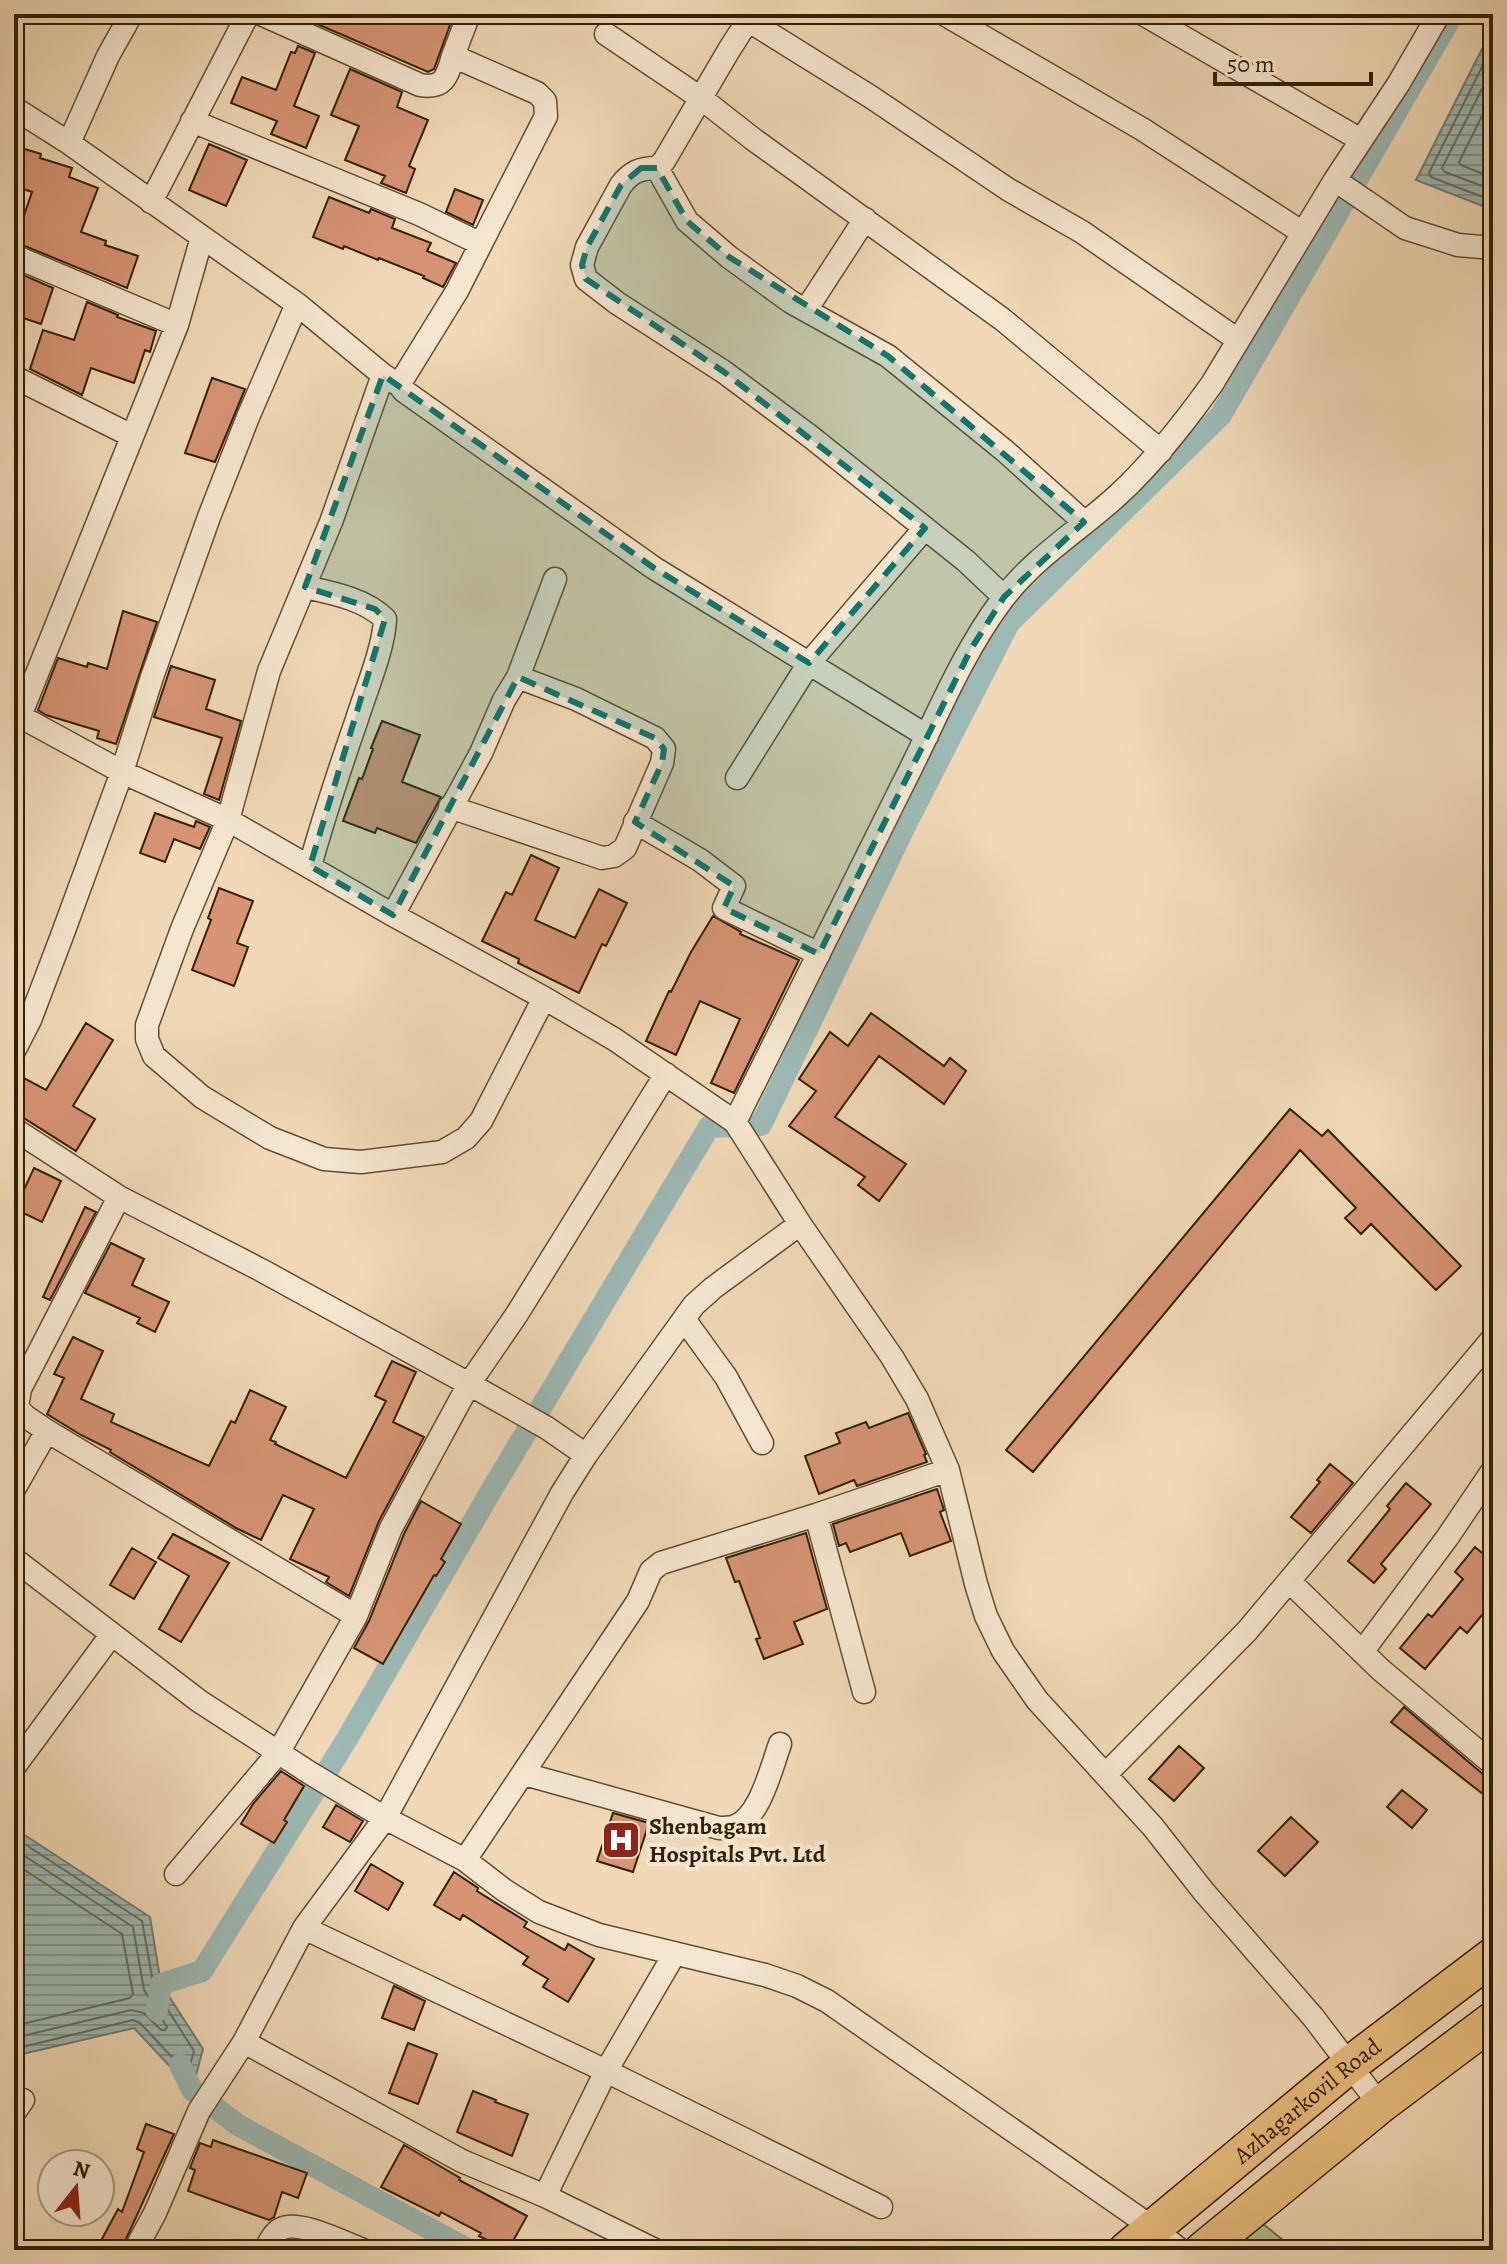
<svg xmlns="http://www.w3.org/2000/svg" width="1507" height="2264" viewBox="0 0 1507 2264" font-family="Alegreya,serif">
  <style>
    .grass { fill: #b4c093; stroke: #74704c; stroke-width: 2 }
    .water { fill: url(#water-rules); stroke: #727c6f; stroke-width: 2 }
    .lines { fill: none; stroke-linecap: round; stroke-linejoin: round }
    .shore { stroke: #686c5e; stroke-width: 2 }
    .canal { stroke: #9cb9b5; stroke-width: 22 }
    .building { fill: #d69473; stroke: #332006; stroke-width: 2 }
    .street-casing { stroke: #624e32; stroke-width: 25 }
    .primary-casing { stroke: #332006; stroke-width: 39 }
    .street { stroke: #f6e6d0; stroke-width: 22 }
    .primary { stroke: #e8bc7c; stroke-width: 36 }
    .marked { fill: #0f766e; fill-opacity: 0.2; stroke: #0f766e; stroke-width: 6; stroke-dasharray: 16 10; stroke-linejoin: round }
    .labels { text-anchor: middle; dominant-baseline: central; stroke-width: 8; stroke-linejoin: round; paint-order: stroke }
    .poi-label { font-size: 24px; font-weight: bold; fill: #332006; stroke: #f6e6d0; text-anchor: start }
    .street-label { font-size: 24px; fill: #332006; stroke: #f6e6d0 }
  </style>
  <defs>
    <pattern id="water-rules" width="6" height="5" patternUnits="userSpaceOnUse" patternTransform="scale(2)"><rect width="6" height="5" fill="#9cb9b5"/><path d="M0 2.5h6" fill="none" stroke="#809691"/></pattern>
  </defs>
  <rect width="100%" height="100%" fill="#f1d9b7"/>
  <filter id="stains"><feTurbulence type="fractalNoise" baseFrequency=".0025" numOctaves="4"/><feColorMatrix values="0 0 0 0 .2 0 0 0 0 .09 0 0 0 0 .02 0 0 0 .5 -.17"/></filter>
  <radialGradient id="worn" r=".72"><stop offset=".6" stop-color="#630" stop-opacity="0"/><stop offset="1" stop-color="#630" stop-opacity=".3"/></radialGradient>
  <path class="grass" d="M1252,2215L1295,2250H1224Z"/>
  <path class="water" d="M1493,27V210L1416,180Z
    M14,1828L150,1917L161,1984L203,2049L192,2090L134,2028L14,2056Z"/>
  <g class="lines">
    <path class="shore" d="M1493,45L1429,173L1431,177L1493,201
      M1493,67L1442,168L1445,172L1493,190
      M1493,94L1459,162L1461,165L1493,178
      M14,1837L142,1921L154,1988L194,2051L189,2068L184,2070L140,2023L133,2020L14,2049
      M14,1849L133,1927L144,1990L167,2027L165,2030H161L144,2013L131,2010L14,2038
      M14,1863L122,1934L133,1994L130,1998L14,2026"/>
    <path class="canal" d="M157,2011L161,1984L202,1971L347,1739L488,1496L709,1127L761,1125L905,826L1009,623L1221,415L1453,14
      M180,2065L192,2090L238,2125L469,2250"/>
  </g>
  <path class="building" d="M311,14H454L434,69L428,72L308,20Z
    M298,46L315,53L294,106L319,116L306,148L271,134L277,121L231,103L242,77L276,90L291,52L295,53Z
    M350,69L402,92L397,107L428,120L409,166L415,169L406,193L381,183L385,176L345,160L359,126L331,115Z
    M209,144L247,160L226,206L189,190Z
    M18,147L41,154L40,158L72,168L69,177L98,188L81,232L106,241L105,245L138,256L127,288L15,242L32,192L14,186V159Z
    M455,189L483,200L473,225L446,212Z
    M329,197L369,213L371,209L395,219L392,228L431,243L427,251L456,263L443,287L423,278L424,276L379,258L378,260L344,246L343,249L313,237Z
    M14,271L53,288L41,324L14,315Z
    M87,302L118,315L117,317L156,331L150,352L145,350L134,383L91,368L82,395L30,369L43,330L74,340Z
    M212,378L245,389L215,462L185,453Z
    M123,611L157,622L116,744L97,738L99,731L46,715L38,710L58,658L87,667L88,663L107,669Z
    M171,666L215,680L206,709L241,721L219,800L204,794L222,738L154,717Z
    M382,721L420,735L402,782L441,797L416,843L377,828L375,833L343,821L359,778L362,779L373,749L371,748Z
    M155,813L194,827L196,821L210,827L200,849L174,839L165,862L140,853Z
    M531,855L559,868L535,920L575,938L599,889L627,903L606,946L602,944L579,993L518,963L519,959L482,941L506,892L512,895Z
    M219,888L253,901L237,943L248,947L234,986L192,970L211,920L208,918Z
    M713,916L741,932L740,934L799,960L734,1093L711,1083L740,1019L700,1001L676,1055L646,1041L669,991L671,992L691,952Z
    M871,1013L944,1066L950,1058L966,1071L944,1104L879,1056L835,1117L906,1164L879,1201L858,1185L865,1177L789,1126L816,1091L799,1079L830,1032L848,1046Z
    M86,1023L113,1040L73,1106L95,1119L76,1151L22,1117L14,1115V1096L24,1078L46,1090Z
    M1290,1109L1322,1136L1328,1130L1461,1266L1436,1290L1371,1224L1361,1234L1345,1218L1356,1208L1300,1150L1033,1472L1006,1450Z
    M34,1168L61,1181L42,1222L15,1209Z
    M85,1207L96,1212L50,1300L43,1297Z
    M111,1243L144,1259L132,1285L169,1302L155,1332L137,1323L140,1318L85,1293Z
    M73,1337L103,1351L81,1399L114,1414L111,1422L209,1466L231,1421L235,1423L250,1390L286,1407L270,1440L276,1442L275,1444L346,1478L386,1401L375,1396L392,1361L416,1372L393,1422L424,1437L379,1521L349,1596L326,1582L329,1577L290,1559L314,1509L283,1495L261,1540L236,1528L110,1452L111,1450L81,1435L47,1414L64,1378L54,1374Z
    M908,1413L926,1454L924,1455L927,1462L857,1486L854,1480L819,1494L805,1456L840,1443L836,1433L866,1422L869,1428Z
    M1330,1464L1353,1483L1311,1533L1291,1517L1320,1482L1317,1480Z
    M1406,1483L1431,1504L1381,1564L1386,1569L1374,1583L1348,1561L1390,1509L1387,1506Z
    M937,1489L944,1510L940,1512L951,1541L910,1556L901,1533L850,1552L846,1543L839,1546L833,1524Z
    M421,1501L461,1524L441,1559L445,1562L436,1576L434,1575L383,1664L354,1648L369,1621L404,1534Z
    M806,1533L827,1609L794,1622L803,1644L764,1659L756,1639L760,1638L739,1581L735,1582L726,1558Z
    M173,1534L229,1563L181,1642L159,1629L189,1576L158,1558Z
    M1475,1547L1493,1562V1602L1467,1633L1460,1627L1425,1669L1400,1648L1428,1614L1432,1617L1463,1579L1455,1572Z
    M132,1548L156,1562L134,1599L110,1585Z
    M1404,1707L1484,1775L1493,1778V1802L1391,1722Z
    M1179,1746L1204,1768L1174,1801L1149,1779Z
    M281,1771L304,1786L284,1820L287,1822L274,1843L241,1824L253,1804Z
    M1402,1790L1427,1810L1412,1828L1387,1807Z
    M336,1805L363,1821L350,1842L323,1827Z
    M613,1813L649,1823L633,1872L597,1861Z
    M1291,1817L1318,1842L1285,1876L1258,1851Z
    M371,1864L403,1883L388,1910L355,1891Z
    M454,1872L478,1888L477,1891L527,1922L524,1927L565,1950L568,1944L594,1959L568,2002L543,1987L548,1979L523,1964L528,1957L463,1915L460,1920L434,1905Z
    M394,1986L425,2001L414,2030L382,2018Z
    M408,2043L437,2054L418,2104L389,2093Z
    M473,2091L496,2100L495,2102L528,2114L512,2156L457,2132Z
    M146,2124L174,2134L121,2250H96L118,2209L122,2212L144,2152L137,2149Z
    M213,2140L307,2173L298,2198L282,2192L274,2217L269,2220L188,2191L195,2170L190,2168L200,2143L211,2147Z
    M404,2145L460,2178L459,2180L527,2216L508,2250L479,2236L481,2233L441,2212L439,2216L381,2187Z"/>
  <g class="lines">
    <defs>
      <path id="street" d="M261,14L420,85C444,89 447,77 453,56
        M738,14L871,97L1009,190L1082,232L1238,340
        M752,14L729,50L664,161L657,168L687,221L729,257L791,302L888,356L1005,451L1084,522
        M944,14L1142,129L1303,233
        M1143,14L1361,140
        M606,34L702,99L753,139L1002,319L1161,451
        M14,108L69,143L297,304L383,375L399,385L404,391L654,568L927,736
        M192,121L419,214L481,244
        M69,143L108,56L127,22
        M657,168C640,168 631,172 621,185L587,247L582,265L586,279L617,303L724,372L811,437L966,561L1004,597
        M1335,180L1405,228L1458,245L1493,248
        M151,202L248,14
        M14,256L177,325
        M806,310L865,219
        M383,375L331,522L269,671L228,820L182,929L147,1025V1039L154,1056L202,1097L270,1138L324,1159L361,1162L442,1152L466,1138L481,1121L544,998
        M14,377L132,436
        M399,385L457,291L546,116L545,101L537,93L453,56L469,14
        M305,587C332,593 365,599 385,619C384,648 366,690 357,719C340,768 324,816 310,866
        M14,713L122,772L228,820L393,915L544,998L614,1039L735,1122L800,1224L892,1357L917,1399L948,1470L976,1584L986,1616L1003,1651L1037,1700L1153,1827L1204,1892L1313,2017L1380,2105
        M20,716L177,325L202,237
        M737,778L809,663L925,528
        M450,807L602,858L614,856L625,848L662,763L664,749L655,738L576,699L518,677
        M635,822L700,860L734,886L724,908L819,954
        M393,915L481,753L504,700L518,677L555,579
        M14,1051L30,1020L63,933L122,772L152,677L209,517L248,417L297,304
        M735,1122C790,1010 846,898 902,786C934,724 960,656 1002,600C1034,557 1080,530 1118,495C1154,462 1184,423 1212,384L1335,180L1399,83L1439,14
        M14,1129L119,1197L261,1270L469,1384L391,1528L356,1616L278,1753L176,1874
        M119,1197L20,1389L17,1407L25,1416L47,1431L356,1616
        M684,1319L726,1377L762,1443
        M586,1455L547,1428L469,1384L517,1314L666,1074
        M14,1489L47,1431
        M816,1515L864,1692
        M14,1559L199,1701L310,1773L385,1818L465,1860L504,1890L539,1912L599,1935L765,1975L797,1986L827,2001L1153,2228L1180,2250
        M1289,1581L1381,1670L1493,1764
        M1362,1652L1447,1538L1493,1470
        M14,1767L112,1634
        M524,1774L719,1828C724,1828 728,1828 733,1827C760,1819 771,1768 780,1744
        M1106,1774L1247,1631L1493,1338
        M465,1860L638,1601L651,1571L661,1563L816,1515L948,1470
        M304,1928L606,2071L881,2207
        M244,2042L462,2161L545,2196L655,2250
        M14,2113L23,2100
        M545,2196L606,2071L675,1953
        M135,2250L155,2213L199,2111L244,2042L304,1928L385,1818L562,1493L586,1455L694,1305L713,1288L800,1224
        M265,2250C270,2242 273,2233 281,2229C298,2219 344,2243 363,2250"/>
      <g id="primary">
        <path id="s1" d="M1127,2250L1348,2066L1493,1956"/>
        <path d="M1203,2250L1380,2105L1493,2020"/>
      </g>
    </defs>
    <use href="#street" class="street-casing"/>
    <use href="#primary" class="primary-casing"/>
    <use href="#street" class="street"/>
    <use href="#primary" class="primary"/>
  </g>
  <path class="marked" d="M641,168H657L687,221L729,257L888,356L1084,522L1004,597L971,649L819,954L724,908L734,886L635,822L662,763L664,749L655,738L518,677L393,915L310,866L385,619L375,609L305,587L383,375L654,568L809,663L925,528L724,372L586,279L582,265L587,247L621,185Z"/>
  <defs>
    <symbol id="hospital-square" viewBox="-11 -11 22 22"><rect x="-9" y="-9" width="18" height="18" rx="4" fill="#8f2418" stroke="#f6e6d0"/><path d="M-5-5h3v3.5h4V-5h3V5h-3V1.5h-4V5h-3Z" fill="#fff"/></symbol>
  </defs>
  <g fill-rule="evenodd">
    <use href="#hospital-square" x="599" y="1818" width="44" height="44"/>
  </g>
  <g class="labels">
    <g class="poi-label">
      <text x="649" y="1826">Shenbagam<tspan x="649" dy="28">Hospitals Pvt. Ltd</tspan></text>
    </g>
    <g class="street-label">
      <text stroke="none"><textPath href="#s1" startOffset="234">Azhagarkovil Road</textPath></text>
    </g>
  </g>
  <rect width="1507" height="2264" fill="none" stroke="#f1d9b7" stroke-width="48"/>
  <rect x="16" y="16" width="1475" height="2232" fill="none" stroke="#332006" stroke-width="4"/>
  <rect x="24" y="24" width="1459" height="2216" fill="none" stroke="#332006" stroke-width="2"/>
  <g transform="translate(76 2188) rotate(17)"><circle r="38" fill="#f6e6d0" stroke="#a8977f" stroke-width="2"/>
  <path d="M0-6L14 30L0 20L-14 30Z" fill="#8f2418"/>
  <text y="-12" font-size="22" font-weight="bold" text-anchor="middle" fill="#332006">N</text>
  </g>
  <path d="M1215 72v12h156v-12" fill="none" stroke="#332006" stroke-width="4"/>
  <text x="1227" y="72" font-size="24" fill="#332006" stroke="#f6e6d0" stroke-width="6" paint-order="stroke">50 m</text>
  <rect width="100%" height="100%" filter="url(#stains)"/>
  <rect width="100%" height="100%" fill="url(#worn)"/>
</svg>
